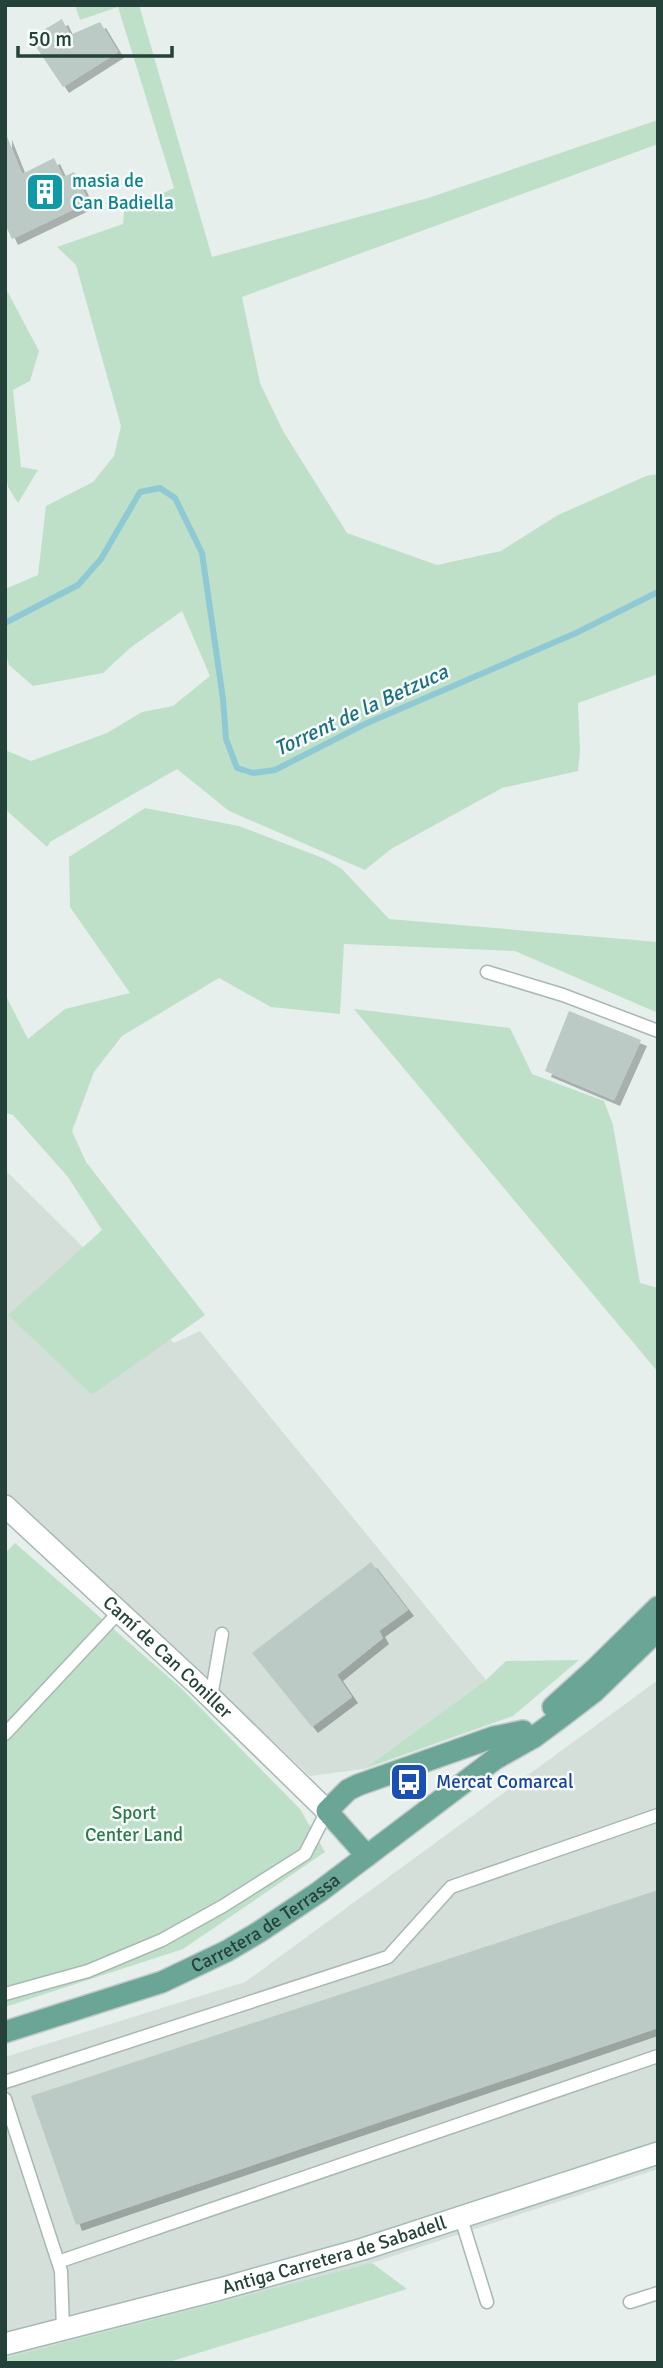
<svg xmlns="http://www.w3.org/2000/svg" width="663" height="2368" viewBox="0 0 663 2368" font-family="Signika,sans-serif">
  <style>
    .built { fill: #d4dfda }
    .green { fill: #bfe0c8 }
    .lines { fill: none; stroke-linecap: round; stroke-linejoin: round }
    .stream { stroke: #8ec9d4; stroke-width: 6 }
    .building { fill: #bbcac4; filter: url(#shadow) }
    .lane-casing { stroke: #a8b8b2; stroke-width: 15 }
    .street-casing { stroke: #a8b8b2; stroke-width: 24 }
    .secondary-casing { stroke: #a4bbb3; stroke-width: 24 }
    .primary-casing { stroke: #c2cac8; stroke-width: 24 }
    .lane { stroke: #fff; stroke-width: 12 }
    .street { stroke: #fff; stroke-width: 21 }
    .secondary { stroke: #fff; stroke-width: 21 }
    .primary { stroke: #6aa596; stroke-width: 21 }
    .labels { text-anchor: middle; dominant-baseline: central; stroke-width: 5; stroke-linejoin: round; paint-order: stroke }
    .culture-label { font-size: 19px; fill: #0d838f; stroke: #f7fbf9; text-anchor: start }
    .street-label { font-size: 19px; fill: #24423a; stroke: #f7fbf9 }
    .transit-label { font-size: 19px; fill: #164399; stroke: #f7fbf9; text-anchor: start }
    .park-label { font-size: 19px; fill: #2d7a4b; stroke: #f7fbf9 }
    .water-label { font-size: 21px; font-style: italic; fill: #1c6f80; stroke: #f7fbf9 }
  </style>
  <defs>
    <filter id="shadow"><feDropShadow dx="6" dy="6" stdDeviation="0" flood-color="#0004"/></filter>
  </defs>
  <rect width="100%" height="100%" fill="#e6efeb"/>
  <path class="built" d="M5,1170L78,1242L174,1343L200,1331L486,1680L364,1769L310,1776L5,1491Z
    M658,1680V2169L344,2272L5,2361V2057L245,1982Z"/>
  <path class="green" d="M75,5H139L212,257L428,198L658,120V144L242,297L260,383L283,431L347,533L437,565L501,551L558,515L646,476L658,474V674L578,703L580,751L578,771L502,788L391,849L365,870L229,811L177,769L50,842L47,847L5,809V750L31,761L107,733L142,712L173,706L210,676L182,611L130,648L103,673L33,686L9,665L5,650V589L38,575L46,506L93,482L114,456L121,426L76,265L57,247L123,224L124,211L174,188L118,7L80,20Z
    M5,287L39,351L30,381L13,390L21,467L38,470L18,503L8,487L5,468Z
    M145,808L239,826L325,859L342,869L389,919L658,942V1013L515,951L344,944L340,1014L271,1007L219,978L122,1036L94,1072L72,1131L86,1162L205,1315L92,1395L8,1315L102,1230L68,1177L13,1115L5,1113V994L28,1039L65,1009L130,993L70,907L69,857Z
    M354,1009L510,1028L532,1074L604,1101L613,1125L640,1283L658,1288V1372Z
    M15,1543L181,1688L300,1809L325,1852L183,1949L5,2007V1553Z
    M579,1660L513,1716L364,1769L486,1680L506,1661Z
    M372,2263L407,2289L166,2363H5V2358Z"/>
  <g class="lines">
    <path class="stream" d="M5,623L78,585L101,559L140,492L160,488L175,498L202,553L223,699L226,739L237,768L253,773L275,770L365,724L576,633L658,592"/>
  </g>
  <path class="building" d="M62,19L70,35L100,22L118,52L63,87L30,38Z
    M6,134L22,174L54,158L63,177L74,172L89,202L12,239L5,224Z
    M569,1011L641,1040L614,1100L545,1071Z
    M371,1562L408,1610L379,1631L383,1638L337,1675L352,1697L312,1727L252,1653Z
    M658,1890V2028L76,2225L31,2096Z"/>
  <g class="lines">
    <defs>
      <path id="lane" d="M487,972L563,995L658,1031
        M211,1697L222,1634
        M5,1734L119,1612
        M5,1994L88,1971L162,1940L223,1906L305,1854L327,1811
        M5,2082L388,1957L451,1887L658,1815
        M5,2099L61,2271L63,2330
        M461,2218L487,2302
        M58,2262L658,2056
        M630,2302L658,2293"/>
      <g id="street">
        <path id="s1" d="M5,1506L197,1684L327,1811"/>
      </g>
      <g id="secondary">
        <path id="s2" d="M5,2344L220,2289L363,2249L658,2153"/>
      </g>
      <g id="primary">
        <path d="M553,1707L596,1668L658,1607"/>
        <path d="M367,1856L327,1811L348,1790L358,1785L494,1737L523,1731"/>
        <path id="s3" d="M5,2032L162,1982L227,1951L259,1932L319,1892L495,1759L534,1737L561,1717L594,1692L658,1630"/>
      </g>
    </defs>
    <use href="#lane" class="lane-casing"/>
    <use href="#street" class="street-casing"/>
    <use href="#secondary" class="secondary-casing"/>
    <use href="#primary" class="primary-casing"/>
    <use href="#lane" class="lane"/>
    <use href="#street" class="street"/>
    <use href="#secondary" class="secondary"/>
    <use href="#primary" class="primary"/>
  </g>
  <defs>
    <symbol id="building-square" viewBox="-11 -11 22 22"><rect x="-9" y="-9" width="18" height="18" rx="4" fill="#0f9aa8" stroke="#f7fbf9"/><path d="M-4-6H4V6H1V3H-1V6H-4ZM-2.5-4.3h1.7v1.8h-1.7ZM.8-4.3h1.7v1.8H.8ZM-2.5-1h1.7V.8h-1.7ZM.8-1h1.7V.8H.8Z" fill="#fff"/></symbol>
    <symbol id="bus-square" viewBox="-11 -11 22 22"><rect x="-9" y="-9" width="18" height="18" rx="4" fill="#1a4fb4" stroke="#f7fbf9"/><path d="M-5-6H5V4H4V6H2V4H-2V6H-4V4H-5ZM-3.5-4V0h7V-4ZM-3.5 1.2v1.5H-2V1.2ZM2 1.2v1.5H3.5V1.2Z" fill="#fff"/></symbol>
  </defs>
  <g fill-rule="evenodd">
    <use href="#building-square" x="23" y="170" width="44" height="44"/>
    <use href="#bus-square" x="387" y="1760" width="44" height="44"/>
  </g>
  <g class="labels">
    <g class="culture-label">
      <text x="72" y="181">masia de<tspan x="72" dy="22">Can Badiella</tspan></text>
    </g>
    <g class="street-label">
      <text stroke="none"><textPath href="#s1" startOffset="222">Camí de Can Coniller</textPath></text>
      <text stroke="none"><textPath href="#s3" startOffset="284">Carretera de Terrassa</textPath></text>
      <text stroke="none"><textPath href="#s2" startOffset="341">Antiga Carretera de Sabadell</textPath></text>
    </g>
    <g class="transit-label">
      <text x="436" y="1782">Mercat Comarcal</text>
    </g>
    <g class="park-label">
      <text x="134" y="1813">Sport<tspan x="134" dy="22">Center Land</tspan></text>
    </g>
    <g class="water-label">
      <text transform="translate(361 710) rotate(-25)">Torrent de la Betzuca</text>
    </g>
  </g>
  <rect width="663" height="2368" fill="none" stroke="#24423a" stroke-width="14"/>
  <path d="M18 46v10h154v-10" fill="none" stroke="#24423a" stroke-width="3.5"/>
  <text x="28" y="46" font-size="21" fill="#24423a" stroke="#f7fbf9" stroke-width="5" paint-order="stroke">50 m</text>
</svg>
